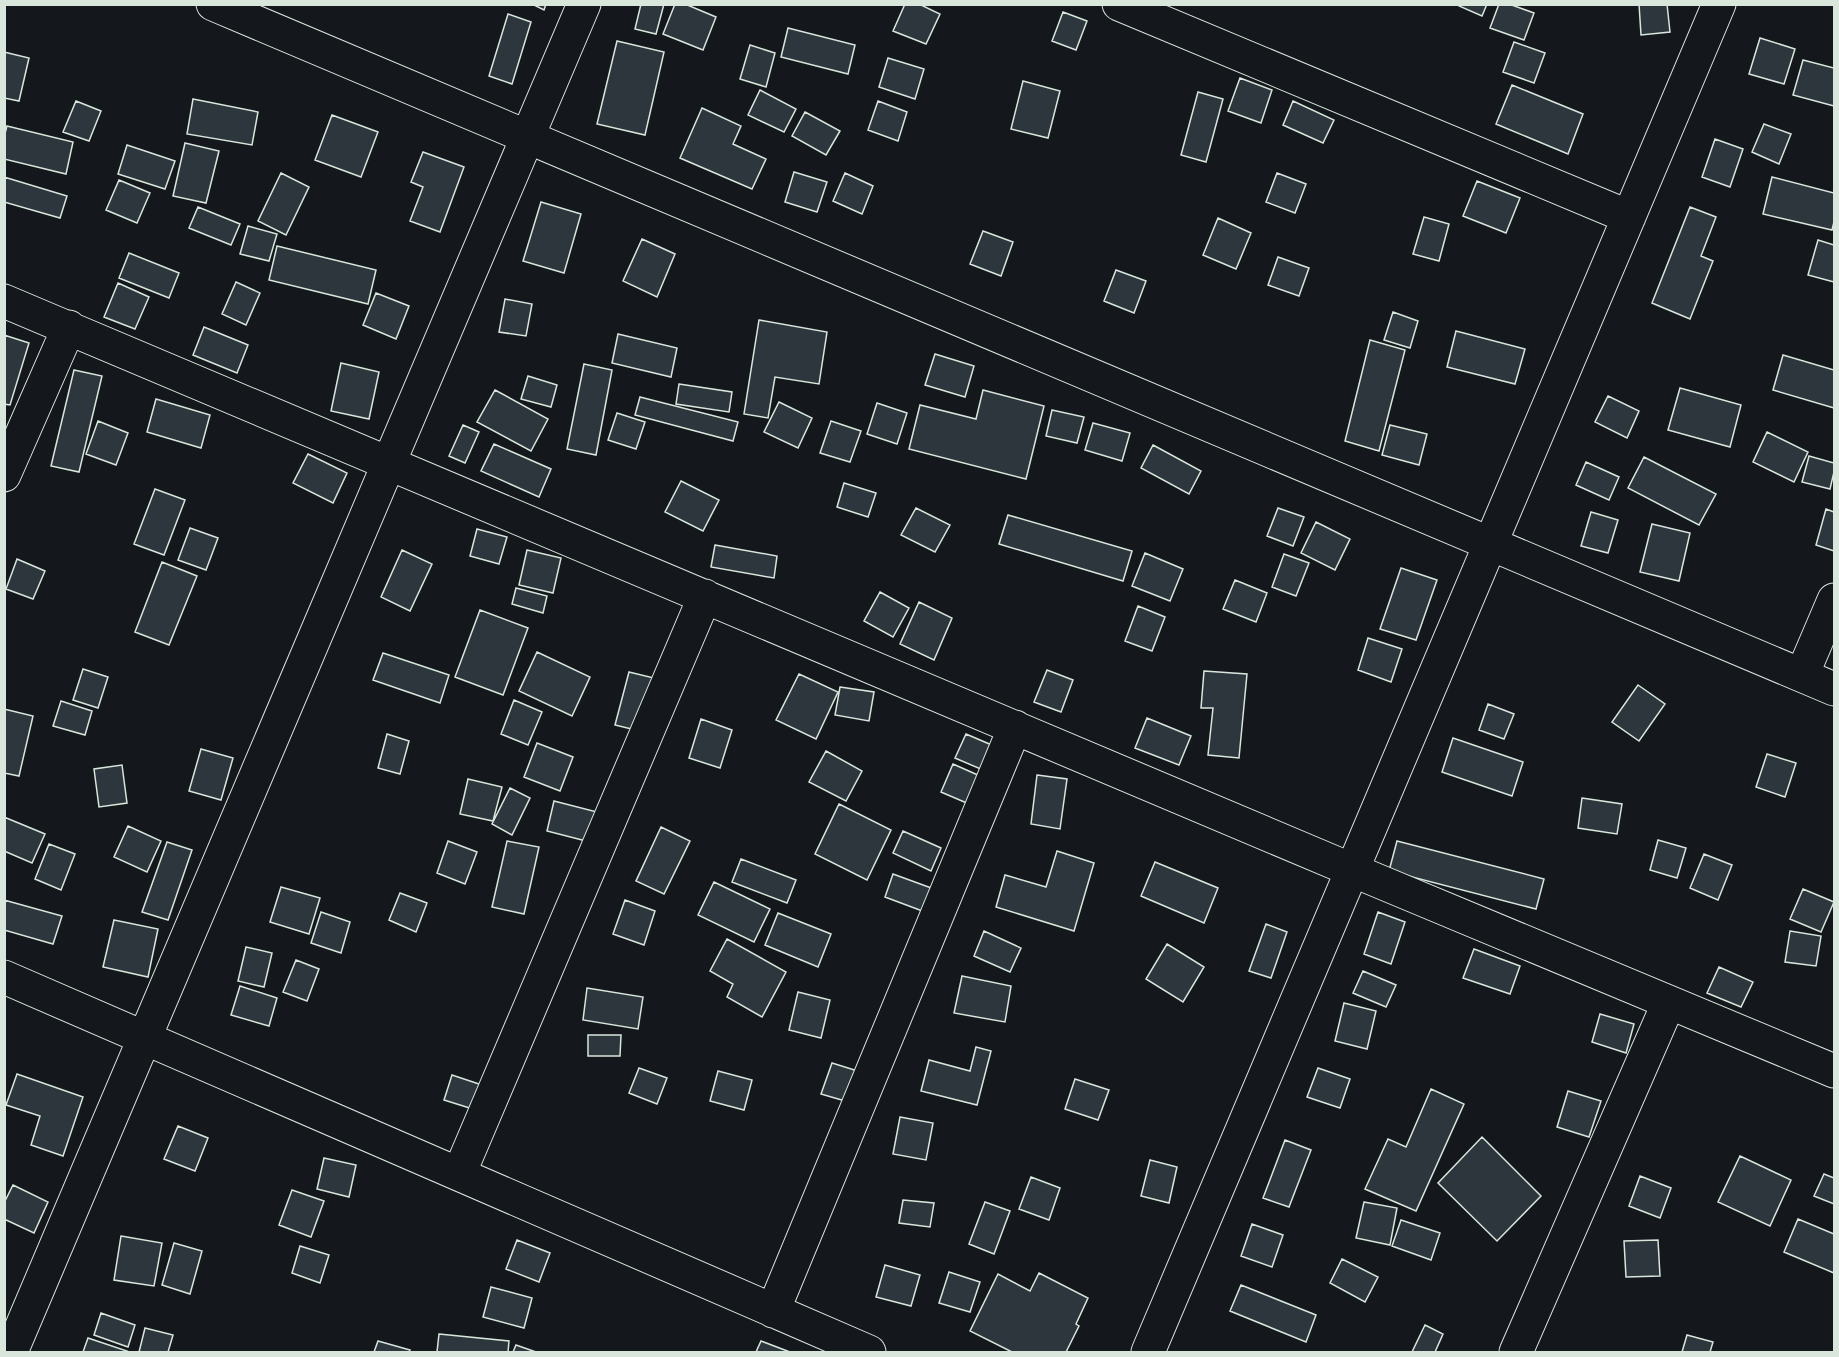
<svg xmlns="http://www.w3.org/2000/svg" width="1839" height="1357" viewBox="0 0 1839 1357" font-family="Jost,sans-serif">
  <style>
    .building { fill: #2c363c; stroke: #d8e6dc; stroke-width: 1.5 }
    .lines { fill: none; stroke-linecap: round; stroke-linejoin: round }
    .street-casing { stroke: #d8e6dc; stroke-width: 35 }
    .street { stroke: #14181c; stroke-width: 33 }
  </style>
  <rect width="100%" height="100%" fill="#14181c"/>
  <path class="building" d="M532,4H546L544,10Z
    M641,4H664L656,34L635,29Z
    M675,4H685L716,17L703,50L663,34Z
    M905,4H919L940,14L926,44L893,31Z
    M1460,4H1487L1482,16L1459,6Z
    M1499,4H1509L1534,13L1524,40L1490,28Z
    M1639,4H1667L1670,32L1641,35Z
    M1063,12L1087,21L1076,50L1052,41Z
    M508,14L531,22L512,84L489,76Z
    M788,28L855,45L848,74L781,57Z
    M1760,38L1795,49L1784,84L1749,74Z
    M617,41L664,52L645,135L597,124Z
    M1514,42L1545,53L1534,83L1503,72Z
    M750,45L775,53L766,87L740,79Z
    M4,52L29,58L19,101L4,98Z
    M888,58L924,69L915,99L879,87Z
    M1803,60L1834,68V106L1793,95Z
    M1240,78L1272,90L1261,123L1228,111Z
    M1023,81L1060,91L1048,138L1011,129Z
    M1512,85L1583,114L1568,154L1496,124Z
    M760,90L796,109L784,132L748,115Z
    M1198,92L1223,99L1206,162L1181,155Z
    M193,99L258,112L252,145L187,134Z
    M76,101L101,111L89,141L63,132Z
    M878,101L907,112L898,141L868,130Z
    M1293,101L1334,120L1323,143L1283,125Z
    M702,108L741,126L733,144L766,159L752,189L680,158Z
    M805,112L840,131L826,155L792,136Z
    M332,115L378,132L361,177L315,160Z
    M1764,124L1791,134L1779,164L1752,152Z
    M7,126L73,142L66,174L4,159V137Z
    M1715,139L1743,149L1730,187L1702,177Z
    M185,143L219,151L206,203L173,196Z
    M127,145L175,161L165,189L118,174Z
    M423,152L464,167L440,232L410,221L423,187L411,182Z
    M794,172L827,182L817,212L785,202Z
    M281,173L309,187L286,235L258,221Z
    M845,173L873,186L862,214L833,201Z
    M1277,173L1306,184L1295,213L1266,202Z
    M4,177L67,196L60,218L4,202Z
    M1772,177L1834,193V222L1832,230L1763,214Z
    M119,180L150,193L137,223L106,210Z
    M1477,181L1520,198L1506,233L1463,216Z
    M541,202L581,214L564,273L523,261Z
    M198,207L240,224L231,245L189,228Z
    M1690,207L1716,217L1701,256L1713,261L1690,319L1652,303Z
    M1424,217L1449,224L1439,261L1413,254Z
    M1218,218L1251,233L1236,269L1203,255Z
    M248,226L277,234L269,261L240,254Z
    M983,231L1013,242L1001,276L970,264Z
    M642,239L675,254L657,297L623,281Z
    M1818,240L1834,245V282L1808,275Z
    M277,246L376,270L368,304L269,280Z
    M129,253L179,273L169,298L119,278Z
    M1278,257L1309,268L1299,296L1268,285Z
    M1116,270L1146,281L1134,313L1104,301Z
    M236,282L260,293L246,325L222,314Z
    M118,283L149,297L135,329L104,317Z
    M376,293L409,306L396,339L363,325Z
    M505,299L532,304L526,336L499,332Z
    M1393,312L1418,321L1410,348L1384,340Z
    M759,320L827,332L819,384L775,377L768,418L744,414Z
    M204,327L248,345L237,373L193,355Z
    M1456,331L1525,349L1515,384L1447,367Z
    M618,334L677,348L671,377L612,363Z
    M4,335L29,343L10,405L4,404Z
    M1370,340L1405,350L1379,451L1345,441Z
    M935,354L974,366L965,397L925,385Z
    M1783,355L1834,370V408L1773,390Z
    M341,363L379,372L369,419L331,411Z
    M584,364L612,370L596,455L567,449Z
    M74,370L102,376L79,472L51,466Z
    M528,376L557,385L551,407L521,399Z
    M679,384L732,392L729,412L676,404Z
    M1680,388L1741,405L1730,447L1668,430Z
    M495,390L548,419L531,451L477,422Z
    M983,390L1044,406L1026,479L909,449L920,405L976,419Z
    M1608,396L1639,411L1627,438L1595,422Z
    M640,397L738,422L733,441L635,415Z
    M156,399L210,415L201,448L147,432Z
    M779,402L812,418L798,448L764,432Z
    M877,403L907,413L897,444L867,434Z
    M1052,410L1084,417L1077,443L1046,436Z
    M617,413L645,422L636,449L608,440Z
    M98,421L128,433L116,465L86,454Z
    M831,421L861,431L850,462L820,453Z
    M1093,423L1130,433L1122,461L1085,450Z
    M463,425L479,432L465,463L449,456Z
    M1390,425L1427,434L1419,465L1382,455Z
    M1767,432L1808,452L1794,482L1753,462Z
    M494,444L551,469L539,497L481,471Z
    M1153,445L1201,471L1189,494L1141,468Z
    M308,454L347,473L333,503L293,483Z
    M1809,456L1834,463V472L1830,489L1802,482Z
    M1644,457L1716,494L1699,525L1628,488Z
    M1586,462L1619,477L1609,500L1576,485Z
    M681,481L719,500L703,531L665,512Z
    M844,483L876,493L868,517L837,507Z
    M155,489L185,500L164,555L134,544Z
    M916,508L950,525L935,552L901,535Z
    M1278,508L1304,517L1293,546L1267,536Z
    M1826,509L1834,512V551L1816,545Z
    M1591,512L1618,520L1608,553L1581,546Z
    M1008,515L1132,551L1123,581L999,544Z
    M1316,522L1350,539L1335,570L1301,553Z
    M1652,524L1690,533L1679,581L1640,572Z
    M190,528L218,538L206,570L178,560Z
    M477,529L507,537L499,564L470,556Z
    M715,545L777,556L774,578L711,567Z
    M402,550L432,564L410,611L381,597Z
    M527,550L561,558L553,593L519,585Z
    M1145,553L1183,569L1170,601L1132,586Z
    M1284,554L1309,563L1296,596L1272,587Z
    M17,559L45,571L33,599L6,589Z
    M162,562L197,576L169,645L135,632Z
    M1401,568L1437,580L1416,640L1380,629Z
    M1235,580L1267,593L1256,622L1223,609Z
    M516,588L547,596L543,613L512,604Z
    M880,592L909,608L893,637L864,621Z
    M919,602L952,618L934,660L900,644Z
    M1138,606L1165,617L1152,651L1125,641Z
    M480,610L528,628L503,695L455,677Z
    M1368,638L1402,649L1391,682L1358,670Z
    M537,652L590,677L572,716L519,691Z
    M383,653L449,675L440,703L373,680Z
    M83,669L108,677L98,708L73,700Z
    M1047,670L1073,680L1061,712L1034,702Z
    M1204,671L1247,674L1239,758L1208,755L1213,708H1201Z
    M629,672L658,679L644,732L615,725Z
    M799,674L838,692L816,739L776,720Z
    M1638,685L1665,704L1639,741L1612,722Z
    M840,687L874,692L869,721L835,715Z
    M514,700L542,712L528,745L501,734Z
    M61,701L92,711L85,735L53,726Z
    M1488,704L1514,714L1504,739L1479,730Z
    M4,709L33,716L19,776L4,773Z
    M1147,718L1191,736L1179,765L1135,748Z
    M701,719L732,730L720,768L689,758Z
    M387,734L409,741L400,774L378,768Z
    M966,734L1001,749L990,773L955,758Z
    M1453,738L1523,762L1512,796L1442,772Z
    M537,743L573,757L560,791L524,777Z
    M201,749L233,758L221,800L189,791Z
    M826,751L862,771L846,801L809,782Z
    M1767,754L1796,763L1785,797L1756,787Z
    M953,764L980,776L969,804L941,792Z
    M122,765L127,803L99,807L94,769Z
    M1037,775L1067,779L1060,829L1031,824Z
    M468,779L502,787L493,821L460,814Z
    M510,788L530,798L512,835L492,824Z
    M1582,798L1622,804L1617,834L1578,828Z
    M554,801L597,812L590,842L547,831Z
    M839,804L891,830L867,880L815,854Z
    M4,817L45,834L32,863L4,851Z
    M128,826L161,841L147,872L114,857Z
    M661,827L690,841L664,894L636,881Z
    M903,831L941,848L931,871L893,853Z
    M1658,840L1686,848L1677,878L1650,870Z
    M448,841L477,852L465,884L437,873Z
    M507,841L539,847L524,914L492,907Z
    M1397,841L1544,879L1536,909L1389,871Z
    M167,842L192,850L168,920L142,912Z
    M49,844L75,854L61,890L35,879Z
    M1057,851L1094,863L1074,931L996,907L1005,875L1046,887Z
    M1704,854L1732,865L1718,900L1690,888Z
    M741,859L796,880L787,903L732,882Z
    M1155,862L1218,888L1204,923L1141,896Z
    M893,874L934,889L925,912L885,897Z
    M714,882L770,909L754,942L698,915Z
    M281,887L320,898L309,934L270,922Z
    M1803,889L1834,902L1821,932L1790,919Z
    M400,893L427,903L416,932L389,920Z
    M4,900L62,916L53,944L4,930Z
    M625,900L655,911L644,945L613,934Z
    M321,912L350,922L341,953L311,943Z
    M1378,912L1405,922L1391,964L1364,954Z
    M778,913L831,934L818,967L765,945Z
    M114,920L158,929L148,977L103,967Z
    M1266,924L1287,932L1271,978L1249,971Z
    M984,931L1021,948L1010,972L974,956Z
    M1790,931L1821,936L1816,966L1785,962Z
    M727,939L786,972L762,1017L727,997L733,984L710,971Z
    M1167,944L1204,967L1183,1002L1146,979Z
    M246,947L272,953L264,987L238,981Z
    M1474,949L1520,966L1510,994L1463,978Z
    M296,960L319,969L307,1001L283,992Z
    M1719,967L1753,982L1741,1007L1707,993Z
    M1363,971L1396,985L1386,1007L1353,993Z
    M962,976L1011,986L1005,1022L954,1013Z
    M240,986L277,998L269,1026L231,1015Z
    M587,988L643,997L638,1029L583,1020Z
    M798,992L830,1000L821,1038L789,1030Z
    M1344,1003L1376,1011L1367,1049L1335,1041Z
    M1600,1014L1634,1024L1626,1053L1592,1042Z
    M588,1035H621L620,1056H588Z
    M976,1047L991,1051L977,1105L921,1091L929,1060L970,1071Z
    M832,1063L861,1072L852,1103L821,1094Z
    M639,1068L667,1078L657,1104L629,1093Z
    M1318,1068L1350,1079L1340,1108L1307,1097Z
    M718,1071L752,1080L744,1110L710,1101Z
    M17,1074L83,1097L63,1156L31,1145L40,1116L6,1105Z
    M452,1075L485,1086L476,1110L444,1100Z
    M1075,1079L1109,1090L1098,1120L1065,1109Z
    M1431,1089L1464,1104L1416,1211L1365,1189L1388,1139L1406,1147Z
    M1568,1091L1601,1101L1589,1137L1557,1127Z
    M900,1117L933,1123L926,1160L893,1154Z
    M178,1126L208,1138L195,1171L164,1159Z
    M1482,1137L1541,1196L1497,1241L1438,1183Z
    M1285,1140L1311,1150L1289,1207L1263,1198Z
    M1740,1156L1791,1180L1770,1226L1718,1202Z
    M324,1158L356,1165L349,1197L317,1189Z
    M1150,1160L1177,1167L1169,1203L1141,1196Z
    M1824,1174L1834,1178V1204L1814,1196Z
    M1640,1176L1671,1188L1660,1218L1629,1206Z
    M1031,1177L1060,1188L1049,1220L1019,1209Z
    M13,1185L48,1202L34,1233L4,1219V1203Z
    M292,1190L324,1201L311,1237L279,1225Z
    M903,1200L934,1203L930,1227L899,1223Z
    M985,1202L1010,1211L994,1254L969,1244Z
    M1364,1202L1397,1208L1390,1245L1356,1238Z
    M1798,1219L1834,1234V1273L1784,1252Z
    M1401,1220L1440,1233L1431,1260L1392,1246Z
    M1252,1224L1283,1235L1272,1267L1241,1256Z
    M121,1236L162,1243L154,1286L114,1280Z
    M517,1240L550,1253L539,1282L506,1269Z
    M1658,1240L1660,1276L1626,1277L1624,1241Z
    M174,1243L202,1251L190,1294L162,1285Z
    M300,1246L329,1255L320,1283L292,1273Z
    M1342,1259L1378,1277L1365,1302L1330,1283Z
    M885,1265L920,1275L911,1306L876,1297Z
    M949,1272L980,1282L970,1312L939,1303Z
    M1039,1273L1088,1298L1076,1324L1079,1326L1066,1352H1012L970,1331L998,1274L1030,1291Z
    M1241,1285L1316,1315L1306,1342L1230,1311Z
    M491,1287L532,1298L524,1328L483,1317Z
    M101,1313L135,1325L128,1347L94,1335Z
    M1425,1325L1443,1334L1435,1352H1412Z
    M145,1328L173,1335L168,1352H139Z
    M439,1334L509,1341L508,1352H437Z
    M1687,1335L1713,1342L1710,1352H1682Z
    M88,1338L127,1351L126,1352H83Z
    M378,1341L410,1350L409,1352H374Z
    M761,1341L790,1352H756Z
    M516,1345L536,1352H513Z"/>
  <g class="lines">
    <defs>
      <path id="street" d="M213,4L1834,689
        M1119,4L1629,217
        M4,301L1352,870L1834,1071
        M4,475L69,327
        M1802,675L1834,600
        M4,977L869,1352
        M459,1174L705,596
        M773,1311L1015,727
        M11,1352L584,4
        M1148,1352L1719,4
        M1516,1352L1669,1002"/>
    </defs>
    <use href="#street" class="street-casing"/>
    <use href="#street" class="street"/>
  </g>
  <rect width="1839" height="1357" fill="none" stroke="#d8e6dc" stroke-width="12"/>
</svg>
